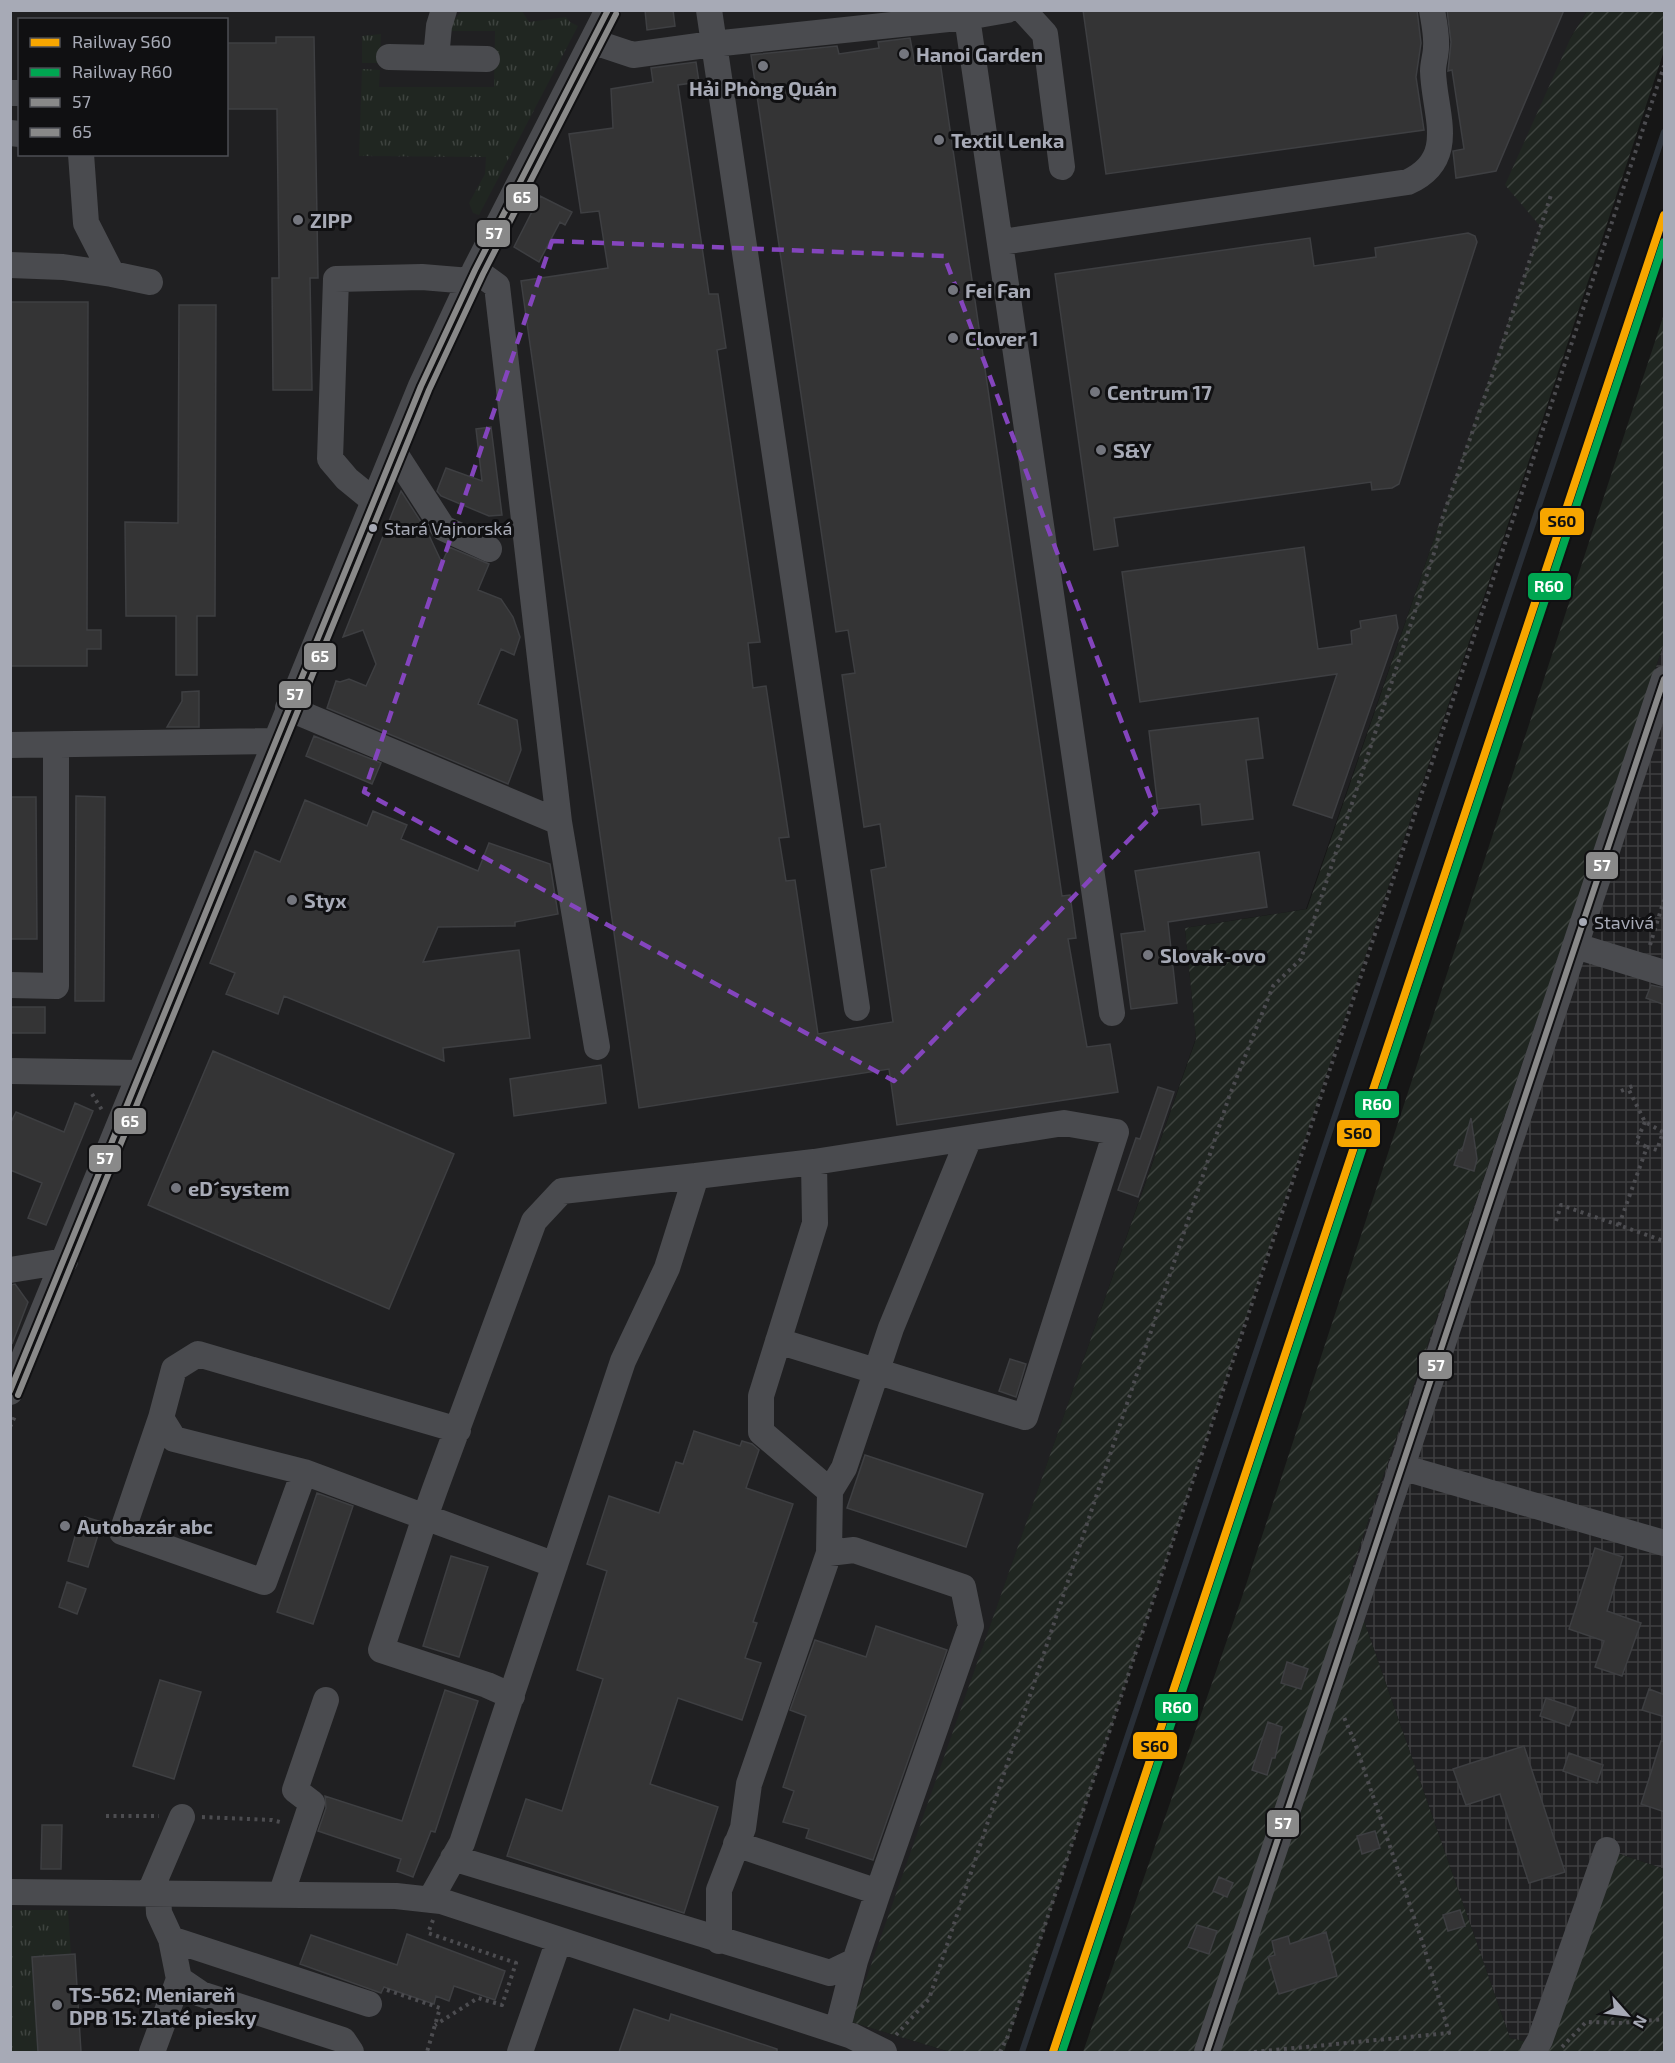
<svg xmlns="http://www.w3.org/2000/svg" width="1675" height="2063" viewBox="0 0 1675 2063" font-family="'Exo 2',sans-serif">
  <style>
    .built { fill: #202022; fill-rule: evenodd }
    .industrial { fill: url(#industrial-grid) }
    .grass { fill: url(#grass-tufts) }
    .garden { fill: url(#garden-furrows) }
    .lines { fill: none; stroke-linecap: round; stroke-linejoin: round }
    .stream { stroke: #292f37; stroke-width: 6 }
    .building { fill: #343435; stroke: #3e3f42; stroke-width: 1.5 }
    .path { stroke: #4c4c50; stroke-width: 4; stroke-dasharray: 3 4.5; stroke-linecap: butt }
    .minor { stroke: #4a4b4f; stroke-width: 26 }
    .bus-1-casing { stroke: #101012; stroke-width: 10 }
    .bus-2-casing { stroke: #101012; stroke-width: 10 }
    .bus-1 { stroke: #898989; stroke-width: 6 }
    .bus-2 { stroke: #898989; stroke-width: 6 }
    .rail-1-casing { stroke: #101012; stroke-width: 12 }
    .rail-2-casing { stroke: #101012; stroke-width: 12 }
    .rail-1 { stroke: #f7a600; stroke-width: 8 }
    .rail-2 { stroke: #00a651; stroke-width: 8 }
    .marked { fill: none; stroke: #8445bd; stroke-width: 4.5; stroke-dasharray: 12 8; stroke-linejoin: round }
    .poi-dot { fill: #74767e; stroke: #101012; stroke-width: 2 }
    .bus-dot { fill: #a7aab6; stroke: #101012; stroke-width: 2 }
    .labels { text-anchor: middle; dominant-baseline: central; stroke-width: 6; stroke-linejoin: round; paint-order: stroke }
    .bus-label { font-size: 18px; fill: #a7aab6; stroke: #101012; text-anchor: start }
    .poi-label { font-size: 20px; font-weight: bold; fill: #a7aab6; stroke: #101012; text-anchor: start }
    .line-badge { stroke: #101012; stroke-width: 2 }
    .badge-label { font-size: 16px; text-anchor: middle; font-weight: bold; fill: #fff }
    .pale-badge-label { font-size: 16px; text-anchor: middle; font-weight: bold; fill: #111 }
  </style>
  <defs>
    <pattern id="industrial-grid" width="8" height="8" patternUnits="userSpaceOnUse" patternTransform="scale(1.5)"><rect width="8" height="8" fill="#202022"/><path d="M0 4h8M4 0v8" fill="none" stroke="#3e3e40"/></pattern>
    <pattern id="grass-tufts" width="24" height="20" patternUnits="userSpaceOnUse" patternTransform="scale(1.5)"><rect width="24" height="20" fill="#202621"/><path d="M3 7l-1-3M5 7V3M7 7l1-3M15 17l-1-3M17 17v-4M19 17l1-3" fill="none" stroke="#3e433f"/></pattern>
    <pattern id="garden-furrows" width="10" height="10" patternUnits="userSpaceOnUse" patternTransform="scale(1.5)"><rect width="10" height="10" fill="#202621"/><path d="M-1 1l2-2M0 10L10 0M9 11l2-2" fill="none" stroke="#3e433f"/></pattern>
  </defs>
  <rect width="100%" height="100%" fill="#161616"/>
  <path class="built" d="M11,11H1587L1571,37L1542,227L1306,909L1185,928L1196,1038L852,2022L950,2052H11ZM20,20H226V154H20Z"/>
  <path class="industrial" d="M1664,643V1869L1614,1852L1548,2047L1510,2038L1349,1578Z"/>
  <path class="grass" d="M462,11H522L529,22L566,17L570,22L578,26L479,215L473,213L469,203L485,174L486,157L359,156L362,69L380,70L379,87H494L495,31H444Z
    M381,34L380,63H362V36Z
    M11,1910H68L71,1954L32,1957L38,2052H11Z"/>
  <path class="garden" d="M1587,11H1664V51L1004,2052H950L851,2022L1196,1039L1185,928L1307,909L1541,227L1505,185L1571,37Z
    M1664,314V643L1349,1578L1510,2038L1548,2047L1614,1852L1664,1869V2052H1083L1241,1600Z"/>
  <g class="lines">
    <path class="stream" d="M1022,2052L1664,132"/>
  </g>
  <path class="building" d="M645,10H673L675,26L647,30Z
    M1083,10H1417L1421,43L1416,77L1424,130L1106,174Z
    M1447,10H1564L1496,171L1456,178L1453,151L1464,149L1452,70L1448,71L1451,42Z
    M276,37H314L318,278H310L312,390H273L272,278H279L277,109H226V43H276Z
    M910,38L915,65L940,61L1062,896L1070,895L1076,938L1068,939L1087,1047L1110,1044L1118,1092L897,1125L889,1069L639,1108L521,281L608,268L599,211L581,213L569,134L613,128L611,89L653,82L651,68L696,62L699,82L678,85L709,294H718L726,348L717,350L760,642L748,643L753,688L766,686L789,837L779,838L786,881L795,880L818,1034L893,1022L871,870L886,867L880,824L864,827L842,675L855,673L848,630L836,632L751,55L837,46L839,54L879,48L878,42Z
    M540,196L572,212L565,225L560,222L539,262L514,247Z
    M1468,233L1475,236L1477,242L1399,484L1392,488L1372,490L1371,482L1114,518L1118,546L1094,550L1055,274L1310,238L1314,266L1376,257L1375,248Z
    M10,302H88L87,630H101V649H87V666H10Z
    M179,305H216L215,616H197V675H176V616H126L125,522L178,523Z
    M491,427L502,515L489,516L441,496L437,491L446,468L482,481L476,429Z
    M401,491L427,531L442,563L449,547L489,564L478,590L501,599L513,617L520,637L514,655L501,649L478,704L517,720L521,750L508,784L327,708L336,681L340,682L349,679L366,686L376,664L363,630L343,637Z
    M1304,547L1318,649L1352,644L1351,631L1361,628L1360,621L1396,615L1398,628L1332,818L1293,805L1337,674L1140,702L1122,572Z
    M199,691V727H167L182,701V692Z
    M1258,718L1263,758L1246,760L1253,819L1202,825L1200,804L1158,809L1149,731Z
    M314,736L381,763L372,784L306,756Z
    M76,796L105,797L104,1001H75Z
    M10,797H36L37,939H10Z
    M305,800L367,826L373,811L407,825L401,839L478,871L489,843L550,864L558,914L515,922V926L438,927L423,962L519,950L530,1038L443,1048L444,1061L284,996L278,1014L226,994L235,973L210,963L255,851L280,862Z
    M1259,852L1267,907L1168,922L1177,1003L1131,1009L1121,934L1145,931L1135,871Z
    M1651,985L1665,988V1005L1646,998Z
    M10,1007H45V1033H10Z
    M213,1051L454,1154L389,1309L148,1205Z
    M601,1065L606,1103L514,1116L510,1079Z
    M1158,1087L1174,1092L1138,1197L1118,1190L1136,1138L1140,1139Z
    M75,1103L93,1111L46,1225L28,1218L42,1183L10,1170V1124L16,1112L64,1132Z
    M1471,1118L1477,1159L1474,1171L1454,1165L1459,1150L1462,1151Z
    M15,1284L28,1302L12,1344L10,1285Z
    M1010,1359L1026,1364L1016,1397L999,1391Z
    M694,1431L740,1446L742,1441L752,1444L759,1450L746,1488L793,1504L753,1622L757,1623L745,1658L761,1663L742,1720L678,1698L650,1784L718,1807L684,1913L507,1856L526,1799L562,1811L603,1679L577,1670L607,1571L587,1564L609,1496L659,1513L676,1462L683,1464Z
    M865,1455L983,1494L966,1547L847,1508Z
    M317,1493L353,1506L313,1624L277,1612Z
    M85,1517L102,1522L88,1567L68,1561L78,1526L82,1527Z
    M1595,1548L1623,1557L1607,1611L1641,1623L1622,1676L1595,1667L1604,1641L1569,1629Z
    M451,1556L488,1567L459,1657L423,1646Z
    M67,1582L86,1589L77,1614L59,1607Z
    M876,1626L947,1650L873,1860L806,1838L809,1829L783,1822L794,1791L783,1787L806,1716L790,1710L815,1640L866,1657Z
    M1287,1662L1308,1669L1301,1689L1281,1683Z
    M160,1680L201,1692L174,1779L133,1766Z
    M1649,1689L1665,1695V1717L1642,1710Z
    M445,1690L478,1701L435,1832L431,1831L413,1877L397,1871L401,1859L318,1831L326,1808L325,1796L402,1821Z
    M1546,1698L1576,1708L1569,1726L1540,1716Z
    M1268,1722L1282,1727L1275,1758H1272L1267,1775L1252,1770Z
    M1661,1741L1665,1742V1812L1641,1804Z
    M1524,1746L1565,1872L1529,1883L1500,1794L1466,1805L1453,1769Z
    M1569,1753L1603,1765L1597,1783L1563,1771Z
    M42,1825H62L61,1869H41Z
    M1375,1831L1380,1848L1362,1854L1357,1836Z
    M1219,1877L1233,1883L1227,1897L1213,1891Z
    M1460,1910L1465,1926L1448,1931L1443,1915Z
    M1197,1925L1217,1931L1209,1954L1188,1947Z
    M1326,1932L1337,1976L1279,1994L1268,1957L1275,1955L1272,1941L1288,1936L1290,1944Z
    M407,1934L505,1971L495,2000L454,1986L449,2001L436,1996L434,2004L384,1987L381,1993L300,1964L311,1935L397,1965Z
    M75,1954L81,2052H38L32,1957Z
    M634,2009L669,2021L671,2014L777,2049V2052H619Z"/>
  <g class="lines">
    <path class="path" d="M1650,945L1664,900
      M1621,1091L1628,1088
      M92,1094L102,1110
      M1645,1122L1636,1142L1647,1147
      M1556,1221L1561,1205L1664,1241
      M1619,1225L1647,1147L1657,1150L1663,1132L1645,1122L1628,1088L1635,1085
      M10,1427L16,1414
      M106,1816H159
      M202,1817L272,1820L284,1823
      M433,1920L428,1933L516,1963L502,2005L478,1998L435,2025
      M387,1990L440,2008L427,2052
      M896,2035L929,1999L1229,1097L1273,986L1301,959L1436,547L1442,519L1494,370L1551,195
      M1562,2047L1586,2022L1622,2023L1664,2019
      M1000,2052L1008,2036L1664,66
      M1254,2052L1449,2033L1424,1947L1355,1743L1343,1715"/>
    <path class="minor" d="M444,10L439,26L436,58L487,59
      M709,10L857,1008
      M1023,10L1045,34L1062,167
      M967,17L1007,10
      M594,42L633,55L713,44L967,17L1112,1013
      M389,57L436,58
      M10,93H20
      M10,133L20,134
      M81,154L86,223L112,274L150,282
      M1002,242L1408,182C1459,159 1434,113 1433,71C1433,63 1436,55 1436,47C1437,36 1434,22 1432,10
      M10,265L63,267L112,274
      M475,270L497,286L559,822L597,1047
      M394,452L443,528L489,549
      M374,501L347,479L330,459L336,279L422,277L470,281
      M288,708L559,822
      M10,745L274,741
      M1576,946L1664,973
      M10,985L56,986V745
      M10,1071L141,1073
      M10,1270L65,1261
      M778,1341L1025,1417L1116,1132L1064,1123L814,1162
      M10,1392L421,386L475,270L608,10
      M161,1418L122,1532L264,1582L304,1472
      M458,1430L198,1354L174,1369L161,1418L174,1439L304,1472L425,1517L381,1650L487,1685L512,1696
      M1401,1467L1664,1543
      M830,1491L844,1468L891,1328L969,1138
      M829,1553L854,1550L963,1587L971,1626L878,1892
      M555,1565L425,1517L435,1489L534,1221L562,1191L696,1176
      M736,1844L878,1892L855,1961
      M453,1858L830,1973L855,1961L837,2031
      M10,1892L396,1896L441,1901L852,2036L884,2052
      M149,1894L182,1817
      M158,1894L159,1913L171,1939L369,2004
      M281,1895L312,1803L295,1790L326,1700
      M430,1900L462,1843L623,1361L667,1268L696,1176L814,1162L815,1223L761,1396V1432L830,1491L829,1553L749,1784L743,1828L719,1890V1941
      M171,1939L179,1979L201,1994L343,2040L351,2052
      M152,2052L179,1979
      M520,2052L559,1940
      M1207,2052L1664,679
      M1533,2052L1540,2040L1607,1850"/>
    <defs>
      <path id="bus-1" d="M10,1391L421,386L475,270L608,10
        M1207,2052L1664,679"/>
      <path id="bus-2" d="M18,1395L429,390L483,274L616,14"/>
    </defs>
    <use href="#bus-1" class="bus-1-casing"/>
    <use href="#bus-2" class="bus-2-casing"/>
    <use href="#bus-1" class="bus-1"/>
    <use href="#bus-2" class="bus-2"/>
    <defs>
      <path id="rail-1" d="M1053,2052L1664,215"/>
      <path id="rail-2" d="M1062,2052L1664,242"/>
    </defs>
    <use href="#rail-1" class="rail-1-casing"/>
    <use href="#rail-2" class="rail-2-casing"/>
    <use href="#rail-1" class="rail-1"/>
    <use href="#rail-2" class="rail-2"/>
  </g>
  <path class="marked" d="M552,241L944,256L1156,812L894,1081L364,792Z"/>
  <g class="poi-dot">
    <circle cx="904" cy="54" r="6"/>
    <circle cx="763" cy="66" r="6"/>
    <circle cx="939" cy="140" r="6"/>
    <circle cx="298" cy="220" r="6"/>
    <circle cx="953" cy="290" r="6"/>
    <circle cx="953" cy="338" r="6"/>
    <circle cx="1095" cy="392" r="6"/>
    <circle cx="1101" cy="450" r="6"/>
    <circle cx="292" cy="900" r="6"/>
    <circle cx="1148" cy="955" r="6"/>
    <circle cx="176" cy="1188" r="6"/>
    <circle cx="65" cy="1526" r="6"/>
    <circle cx="57" cy="2005" r="6"/>
  </g>
  <g class="bus-dot">
    <circle cx="373" cy="528" r="5"/>
    <circle cx="1583" cy="922" r="5"/>
  </g>
  <g class="labels">
    <g class="bus-label">
      <text x="384" y="528">Stará Vajnorská</text>
      <text x="1594" y="922">Stavivá</text>
    </g>
    <g class="poi-label">
      <text x="916" y="54">Hanoi Garden</text>
      <text x="763" y="88" text-anchor="middle">Hải Phòng Quán</text>
      <text x="951" y="140">Textil Lenka</text>
      <text x="310" y="220">ZIPP</text>
      <text x="965" y="290">Fei Fan</text>
      <text x="965" y="338">Clover 1</text>
      <text x="1107" y="392">Centrum 17</text>
      <text x="1113" y="450">S&amp;Y</text>
      <text x="304" y="900">Styx</text>
      <text x="1160" y="955">Slovak-ovo</text>
      <text x="188" y="1188">eD´system</text>
      <text x="77" y="1526">Autobazár abc</text>
      <text x="69" y="1994">TS-562; Meniareň<tspan x="69" dy="23">DPB 15: Zlaté piesky</tspan></text>
    </g>
  </g>
  <g class="line-badge">
    <rect x="505" y="183" width="34" height="29" rx="6" fill="#898989"/>
    <rect x="476" y="219" width="35" height="29" rx="6" fill="#898989"/>
    <rect x="1539" y="507" width="46" height="29" rx="6" fill="#f7a600"/>
    <rect x="1527" y="572" width="45" height="29" rx="6" fill="#00a651"/>
    <rect x="303" y="642" width="34" height="29" rx="6" fill="#898989"/>
    <rect x="278" y="680" width="34" height="29" rx="6" fill="#898989"/>
    <rect x="1585" y="851" width="34" height="29" rx="6" fill="#898989"/>
    <rect x="1354" y="1090" width="46" height="29" rx="6" fill="#00a651"/>
    <rect x="113" y="1107" width="34" height="28" rx="6" fill="#898989"/>
    <rect x="1336" y="1119" width="45" height="29" rx="6" fill="#f7a600"/>
    <rect x="88" y="1144" width="34" height="29" rx="6" fill="#898989"/>
    <rect x="1418" y="1351" width="35" height="29" rx="6" fill="#898989"/>
    <rect x="1154" y="1693" width="45" height="29" rx="6" fill="#00a651"/>
    <rect x="1132" y="1731" width="46" height="29" rx="6" fill="#f7a600"/>
    <rect x="1266" y="1809" width="34" height="29" rx="6" fill="#898989"/>
  </g>
  <g class="badge-label">
    <text x="522" y="203">65</text>
    <text x="494" y="239">57</text>
    <text x="1549" y="592">R60</text>
    <text x="320" y="662">65</text>
    <text x="295" y="700">57</text>
    <text x="1602" y="871">57</text>
    <text x="1377" y="1110">R60</text>
    <text x="130" y="1127">65</text>
    <text x="105" y="1164">57</text>
    <text x="1436" y="1371">57</text>
    <text x="1177" y="1713">R60</text>
    <text x="1283" y="1829">57</text>
  </g>
  <g class="pale-badge-label">
    <text x="1562" y="527">S60</text>
    <text x="1358" y="1139">S60</text>
    <text x="1155" y="1752">S60</text>
  </g>
  <rect width="1675" height="2063" fill="none" stroke="#a7aab6" stroke-width="24"/>
  <rect x="18" y="18" width="210" height="138" fill="#101012" stroke="#4c4e54" stroke-width="1.5"/>
  <rect x="30" y="38" width="30" height="9" fill="#f7a600" stroke="#4c4e54" stroke-width="1.5"/>
  <text x="72" y="48" font-size="18" fill="#a7aab6">Railway S60</text>
  <rect x="30" y="68" width="30" height="9" fill="#00a651" stroke="#4c4e54" stroke-width="1.5"/>
  <text x="72" y="78" font-size="18" fill="#a7aab6">Railway R60</text>
  <rect x="30" y="98" width="30" height="9" fill="#898989" stroke="#4c4e54" stroke-width="1.5"/>
  <text x="72" y="108" font-size="18" fill="#a7aab6">57</text>
  <rect x="30" y="128" width="30" height="9" fill="#898989" stroke="#4c4e54" stroke-width="1.5"/>
  <text x="72" y="138" font-size="18" fill="#a7aab6">65</text>
  <g transform="translate(1627 2015) rotate(118)" stroke="#101012" stroke-width="4.5" paint-order="stroke">
  <path d="M0-4.5L10 22L0 15L-10 22Z" fill="#a7aab6"/>
  <text y="-9" font-size="16" font-weight="bold" text-anchor="middle" fill="#a7aab6">N</text>
  </g>
</svg>
